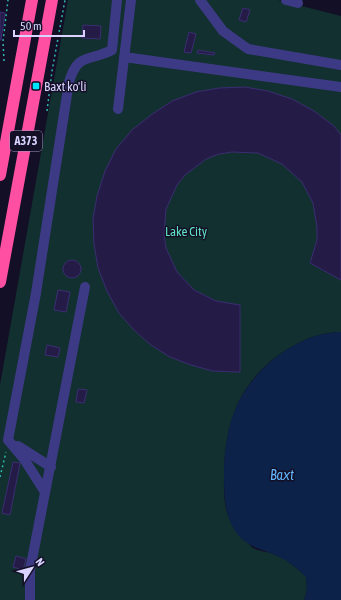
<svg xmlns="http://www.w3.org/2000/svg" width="341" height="600" viewBox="0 0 341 600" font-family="'Asap Condensed',sans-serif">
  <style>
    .green { fill: #12302f }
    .water { fill: #0c2248 }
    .building { fill: #241b47; stroke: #3b2d73 }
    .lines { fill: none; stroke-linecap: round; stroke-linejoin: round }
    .path { stroke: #2fb8b0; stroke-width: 1.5; stroke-dasharray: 2 3; stroke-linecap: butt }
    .minor { stroke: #3d3a85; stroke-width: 10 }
    .highway { stroke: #ff4fa3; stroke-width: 12 }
    .poi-dot { fill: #00e5ff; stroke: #130f26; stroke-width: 1.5 }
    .labels { text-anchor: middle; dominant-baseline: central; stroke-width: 3; stroke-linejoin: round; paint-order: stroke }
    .shield { fill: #130f26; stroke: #9e99be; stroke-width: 1 }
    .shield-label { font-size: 12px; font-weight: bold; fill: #d9d4ff }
    .poi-label { font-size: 13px; fill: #d9d4ff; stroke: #130f26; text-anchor: start }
    .park-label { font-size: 13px; fill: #5fe0c0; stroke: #130f26 }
    .water-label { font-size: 14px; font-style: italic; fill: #62b6ff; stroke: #130f26 }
  </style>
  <rect width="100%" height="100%" fill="#130f26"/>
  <path class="green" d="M68,0H278L341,16V332C300,332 254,367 238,403C228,425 224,451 224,475C224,490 223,506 230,520C232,525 248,544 253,548C260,552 271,552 279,556C289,561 298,569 306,577L307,590L304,600H0V385Z"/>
  <path class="water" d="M341,332V600H304L307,590L306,577C298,569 289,561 279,557C262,548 245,548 234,529C224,512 224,493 224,473C224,450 228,424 238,403C256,366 300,332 341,332Z"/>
  <path class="building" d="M243,8L250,10L246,22L239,20Z
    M0,12L5,13L1,40H0Z
    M83,25L101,26L100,39L82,38Z
    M189,32L196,34L191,53L184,52Z
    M198,50L215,53L214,55L197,53Z
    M245,87L268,91L292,99L314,111L334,126L341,135V280L310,263L317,240V227L313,203L302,182L282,164L258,153L232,152L219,154L206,159L185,175L177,185L166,209L164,235L166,248L177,272L194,290L216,301L240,305V372H235L213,371L191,365L170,357L151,345L134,330L119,313L107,291L98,268L94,244L93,219L97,196L105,171L116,149L132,130L151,115L172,101L196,92L219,88Z
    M63 269a9 9 0 1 1 18 0a9 9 0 1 1-18 0Z
    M58,290L70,292L66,312L54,310Z
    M47,345L60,348L58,357L45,355Z
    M78,389L87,390L84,403L76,402Z
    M13,462L20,463L10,515L2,513Z
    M16,556L26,559L23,570L13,567Z"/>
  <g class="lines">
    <path class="path" d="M4,61L3,41L8,0
      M47,111L52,71L65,0
      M0,477L6,452"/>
    <path class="minor" d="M200,0L223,31L248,49L341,65
      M286,0L298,3
      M124,57L341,87
      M118,109L131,0
      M18,446L51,467
      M45,492L24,459L8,440L36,293L69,82C78,52 89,62 112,50L117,0
      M30,600V570L85,287"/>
    <path class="highway" d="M0,175L32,0
      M0,282L52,0"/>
  </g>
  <rect class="poi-dot" x="32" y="82" width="8" height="8" rx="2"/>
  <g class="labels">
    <rect class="shield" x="10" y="131" width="32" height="20" rx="3"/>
    <g class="shield-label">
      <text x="26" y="141">A373</text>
    </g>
    <g class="poi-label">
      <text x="44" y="86">Baxt ko'li</text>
    </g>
    <g class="park-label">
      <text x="186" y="231">Lake City</text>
    </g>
    <g class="water-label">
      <text x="282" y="475">Baхt</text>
    </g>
  </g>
  <g transform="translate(32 568) rotate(54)" stroke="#130f26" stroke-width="3" paint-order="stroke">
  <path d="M0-3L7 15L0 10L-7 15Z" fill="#d9d4ff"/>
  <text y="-6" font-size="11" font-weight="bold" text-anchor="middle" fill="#d9d4ff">N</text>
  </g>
  <path d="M14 30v6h70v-6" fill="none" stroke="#d9d4ff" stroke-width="2"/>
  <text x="20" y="30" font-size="12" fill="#d9d4ff" stroke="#130f26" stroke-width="3" paint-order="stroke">50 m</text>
</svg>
